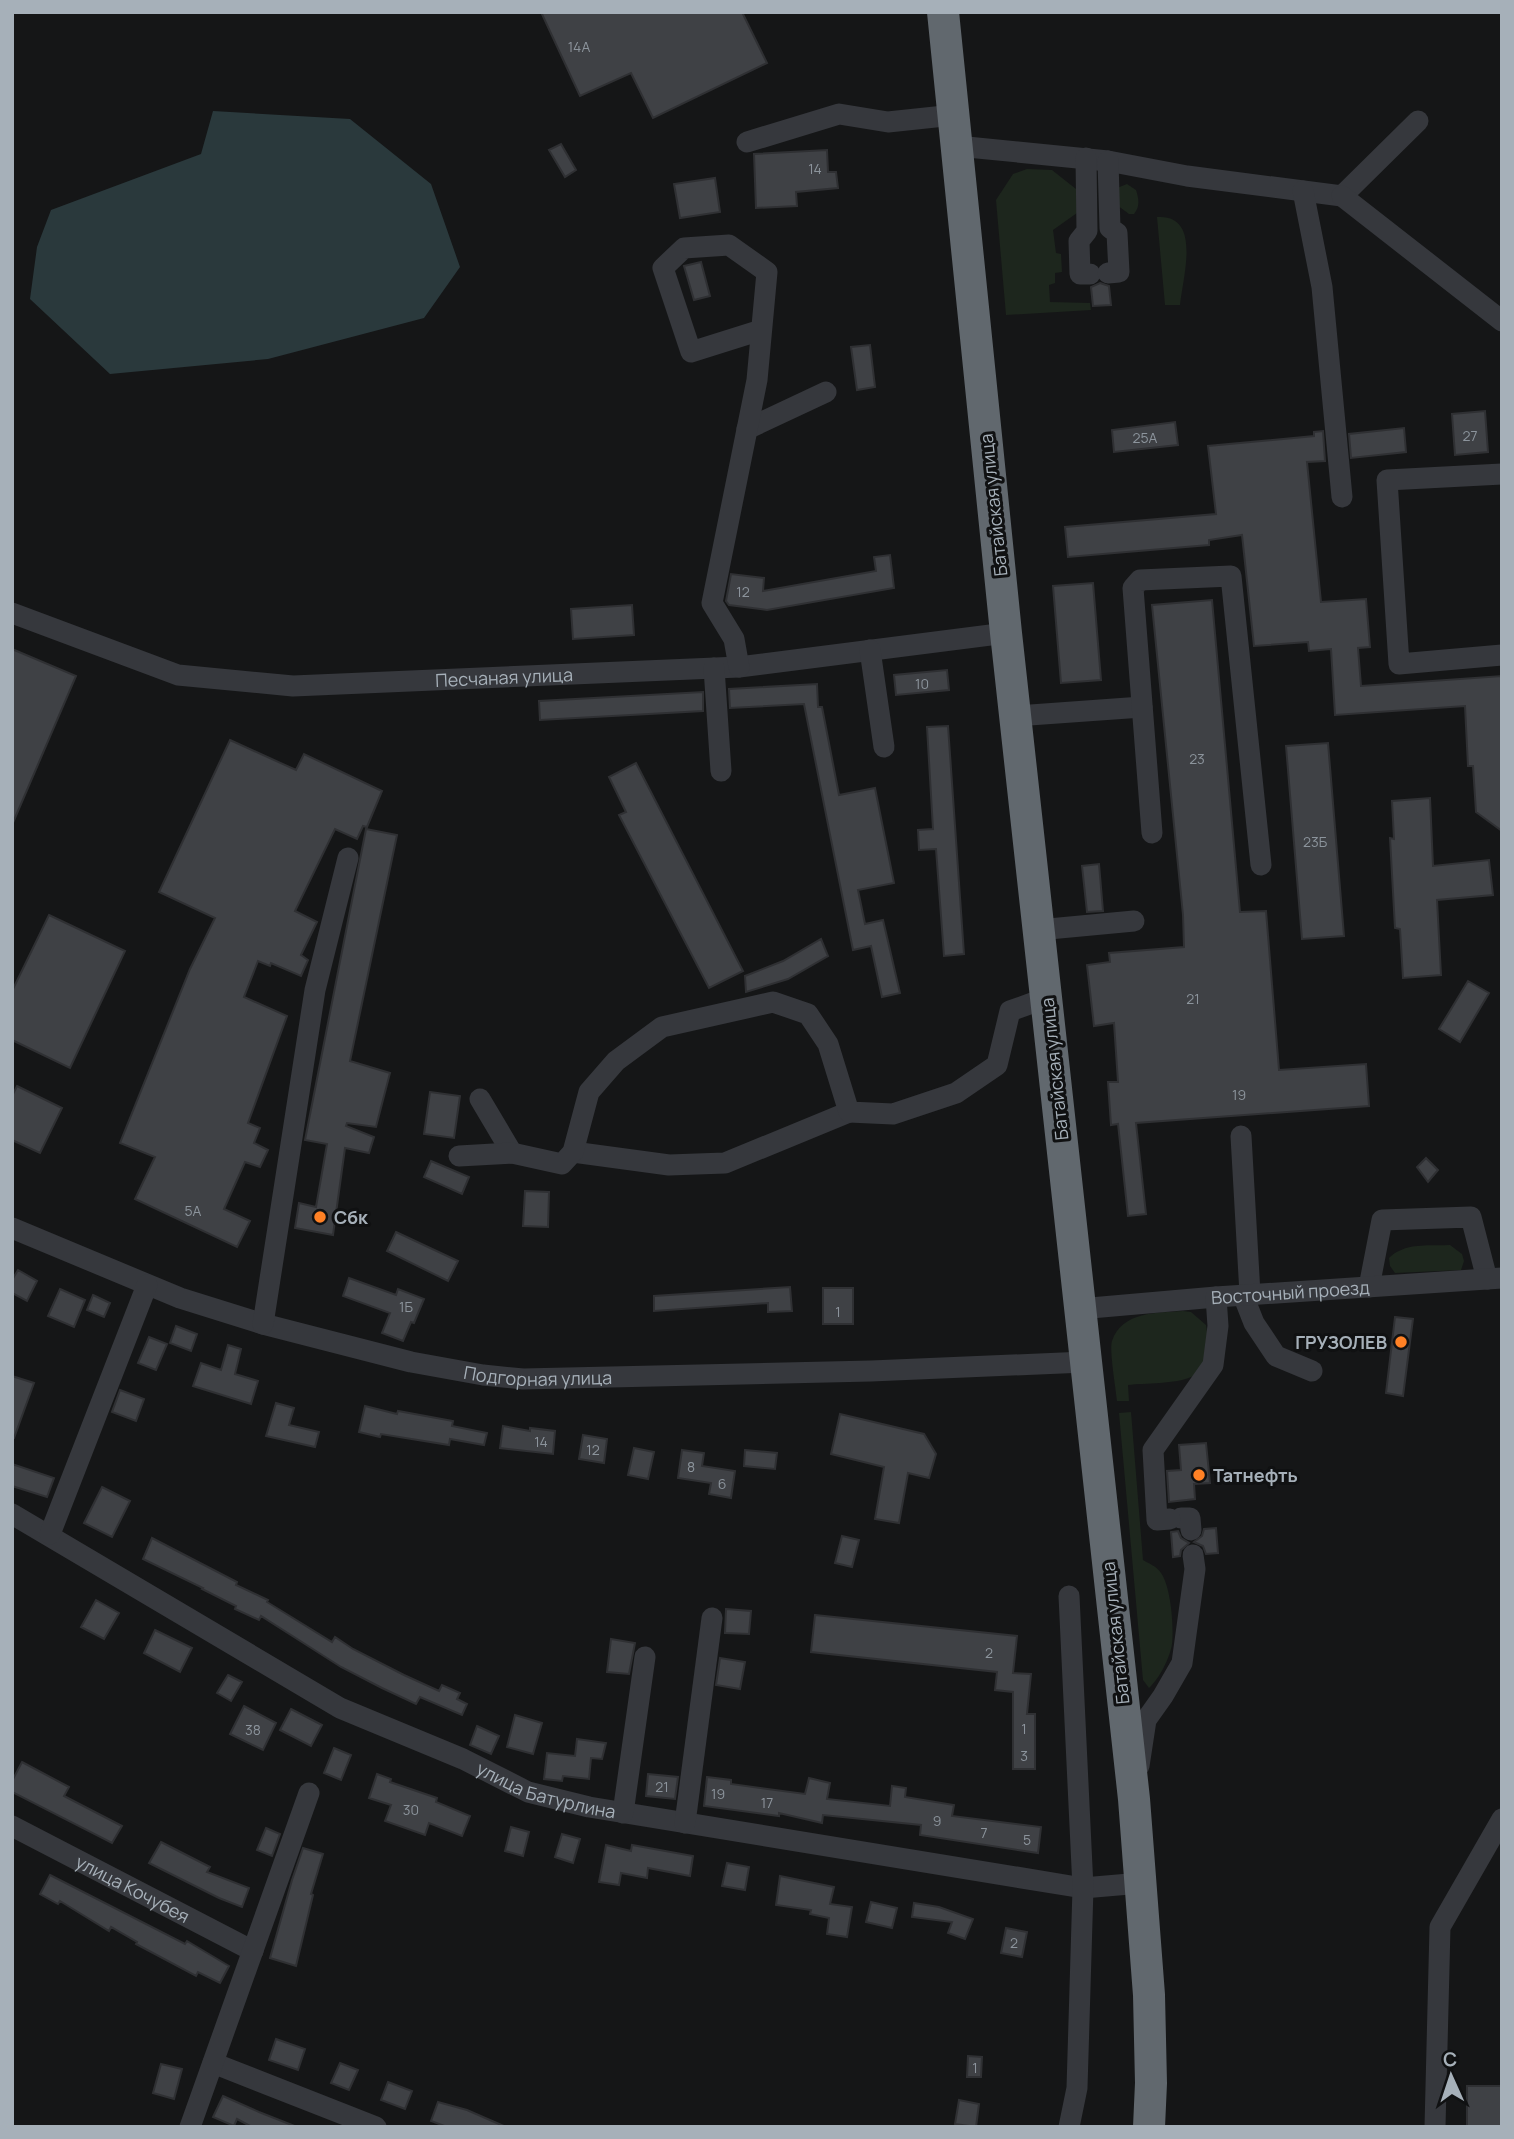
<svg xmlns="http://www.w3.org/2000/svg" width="1514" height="2139" viewBox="0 0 1514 2139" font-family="Manrope,sans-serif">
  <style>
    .green { fill: #1d261d }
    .water { fill: #2a393c }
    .building { fill: #3f4145; stroke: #2f3033; stroke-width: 2 }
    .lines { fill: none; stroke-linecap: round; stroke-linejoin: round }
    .minor { stroke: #36383d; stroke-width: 21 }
    .highway { stroke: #61686e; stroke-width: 32 }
    .poi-dot { fill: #ff8125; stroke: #101112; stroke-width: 2.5 }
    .labels { text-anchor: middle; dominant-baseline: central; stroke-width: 6; stroke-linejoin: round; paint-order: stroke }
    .number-label { font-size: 14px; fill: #8c949c }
    .street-label { font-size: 18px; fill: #a6b0b9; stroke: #101112 }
    .poi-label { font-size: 18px; font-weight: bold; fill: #a6b0b9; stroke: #101112; text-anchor: start }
  </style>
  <rect width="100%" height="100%" fill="#151617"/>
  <path class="green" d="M1027,169L1052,170L1076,189L1077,213L1053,230L1056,253L1061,254L1062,272L1055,273V283L1049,285L1050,302L1090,303L1091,310L1006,315L996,200L1013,174Z
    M1127,184L1136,190C1139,199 1140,207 1134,214H1129L1117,205V188Z
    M1157,217C1202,214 1183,276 1180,305H1165Z
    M1450,1245L1462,1254L1464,1261L1461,1270L1395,1273L1390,1266L1389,1258C1405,1242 1429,1246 1450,1245Z
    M1183,1311L1191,1312L1206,1325C1209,1340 1208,1369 1191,1377C1176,1384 1145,1383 1128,1385L1129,1401H1117C1116,1389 1109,1350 1112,1341C1122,1311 1158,1313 1183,1311Z
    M1131,1412L1143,1560C1150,1564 1156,1566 1161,1573C1171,1587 1174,1627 1172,1644C1170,1658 1159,1679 1149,1688L1143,1680L1119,1413Z"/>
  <path class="water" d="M213,111L350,119L431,184L460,267L424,318L268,359L110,374L30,299L37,247L51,210L201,154Z"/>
  <path class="building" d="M541,12H742L767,63L653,118L631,73L580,96Z
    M561,144L576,170L565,177L549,150Z
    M827,150L828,172H836L838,188L796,192L797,206L756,208L754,154Z
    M715,178L720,212L680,218L674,184Z
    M701,262L710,296L694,300L684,266Z
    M1100,283L1109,286L1111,305L1093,306L1091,287Z
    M870,345L875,387L857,390L851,347Z
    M1485,411L1488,452L1455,455L1452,414Z
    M1175,422L1178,445L1114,452L1112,430Z
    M1404,428L1406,452L1351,458L1349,434Z
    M1323,431L1325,461L1307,462L1321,602L1366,599L1370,647L1358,648L1361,686L1502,676V831L1476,812L1473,766H1468L1465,706L1335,715L1331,649L1309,651L1308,642L1254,646L1242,535L1209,540V545L1068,557L1065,527L1216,514L1208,446L1314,436V432Z
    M890,555L894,588L767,610L729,605L726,601L731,574L764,578L763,591L876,571L874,557Z
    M1093,583L1101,680L1061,683L1053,586Z
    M1212,600L1240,912L1266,911L1279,1070L1366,1064L1369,1106L1136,1123L1146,1214L1128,1216L1118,1124L1111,1125L1108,1082H1118L1114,1023L1094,1026L1087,965L1110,962L1109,953L1184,947L1183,915L1152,605Z
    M632,605L634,635L573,639L571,609Z
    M12,649L76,676L12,825Z
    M947,670L949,690L896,695L894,675Z
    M817,684L818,707H822L839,795L875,788L894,883L858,890L865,924L883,920L900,993L882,997L871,946L853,950L804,704L730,708L729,689Z
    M703,692V711L540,720L539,701Z
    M948,726L964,954L944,956L936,849L919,850L918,830L933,829L927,727Z
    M230,740L296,770L304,754L382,791L367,827L363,826L357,839L335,829L295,911L317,922L301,955L308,960L301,976L271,963L270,966L258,961L244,997L287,1016L248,1123L260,1128L254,1143L268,1150L260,1167L245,1162L224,1209L250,1221L237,1247L135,1199L155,1157L120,1143L190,969L215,918L159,892Z
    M1328,743L1344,936L1302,939L1286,746Z
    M636,763L743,971L709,988L619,815L626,812L609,777Z
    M1430,798L1433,866L1489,860L1493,895L1437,900L1441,975L1403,978L1400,929L1395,928L1390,838L1394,839L1392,801Z
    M366,829L397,835L350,1061L390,1073L376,1127L347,1123L346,1126L374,1137L369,1153L345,1148L333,1235L295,1228L299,1203L316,1207L327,1144L305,1140Z
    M1099,864L1103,911L1087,912L1082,866Z
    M49,915L125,951L70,1068L12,1040V991Z
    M821,939L828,956L788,979L746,992L745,976L783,961Z
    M1468,981L1489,993L1460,1042L1439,1029Z
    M17,1086L62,1108L40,1153L12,1140V1096Z
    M430,1092L460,1096L454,1138L424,1134Z
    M1426,1158L1438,1170L1428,1182L1417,1167Z
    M431,1161L469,1177L462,1194L424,1177Z
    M525,1191L549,1192L548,1227L523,1226Z
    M396,1232L458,1261L448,1281L387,1251Z
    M18,1270L37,1281L27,1301L12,1293V1280Z
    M349,1278L396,1295L398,1289L424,1299L414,1323L411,1322L403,1341L382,1333L390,1313L343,1296Z
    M790,1287L792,1311L768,1312V1303L654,1311V1296Z
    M823,1288H853V1324H823Z
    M60,1289L85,1300L74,1327L48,1316Z
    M93,1295L110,1303L104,1317L87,1310Z
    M1395,1317L1413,1319L1403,1396L1386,1393Z
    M176,1326L197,1334L191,1351L170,1343Z
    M149,1337L167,1344L156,1370L138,1363Z
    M228,1345L241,1349L235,1374L258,1381L251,1404L193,1386L201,1363L221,1370Z
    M12,1376L34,1383L14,1438H12Z
    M120,1390L144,1399L136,1421L112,1412Z
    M276,1403L294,1408L289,1425L319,1432L315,1447L266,1436Z
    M365,1406L397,1414L398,1411L453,1421L452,1426L487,1433L484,1445L450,1439L449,1445L381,1434L380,1437L359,1432Z
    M840,1414L924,1434L936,1454L929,1478L908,1473L899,1523L875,1519L884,1467L831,1454Z
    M503,1426L530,1431V1428L555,1431L553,1454L500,1448Z
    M583,1435L607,1439L604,1463L579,1459Z
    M1206,1443L1210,1483L1194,1484L1195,1499L1169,1502L1167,1471L1181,1470L1179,1445Z
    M634,1448L654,1452L648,1479L628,1475Z
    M682,1450L704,1453L702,1466L735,1471L731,1498L709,1494L711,1483L678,1478Z
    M745,1450L777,1453L775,1469L744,1466Z
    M12,1464L54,1478L47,1497L12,1486Z
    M102,1487L130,1501L112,1537L84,1523Z
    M1216,1528L1218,1553L1206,1554L1203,1546L1194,1542L1202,1536L1204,1529Z
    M1178,1531L1181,1538L1189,1543L1181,1550L1180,1556L1173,1557L1171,1532Z
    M842,1536L859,1540L852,1567L835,1563Z
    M152,1538L237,1582L236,1585L268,1600L267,1602L332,1642L335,1637L353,1649L404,1675L439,1691L442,1685L460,1693L457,1699L467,1704L462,1715L420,1697L416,1704L382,1688L341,1667L261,1616L259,1620L235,1609L236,1606L202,1589L203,1588L143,1559Z
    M96,1600L119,1613L104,1639L81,1627Z
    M726,1609L751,1611L749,1634L725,1633Z
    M815,1615L1017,1636L1013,1673L1031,1674L1027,1714H1035V1769H1013V1692L995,1690L997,1672L811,1652Z
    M155,1630L192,1648L180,1672L144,1653Z
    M611,1639L635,1643L629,1674L607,1672Z
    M720,1658L745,1662L740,1689L716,1685Z
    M228,1675L242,1682L231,1701L217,1693Z
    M244,1706L276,1723L263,1750L230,1734Z
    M291,1709L322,1725L311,1746L280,1730Z
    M515,1715L542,1723L533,1754L507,1747Z
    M477,1726L499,1736L491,1754L470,1745Z
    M577,1739L606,1743L602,1759L591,1758L589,1779L563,1776L562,1781L544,1779L547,1753L575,1756Z
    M334,1748L351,1755L341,1780L324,1773Z
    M22,1762L69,1787L64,1796L122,1826L112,1843L12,1792V1781Z
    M377,1774L391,1779L390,1782L437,1798L436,1802L470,1816L462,1836L429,1823L425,1835L385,1821L391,1805L369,1798Z
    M648,1774L678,1777L675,1799L646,1796Z
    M707,1777L731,1780V1784L805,1794L809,1778L830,1783L827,1799L890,1806L892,1786L906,1788L905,1797L954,1805L952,1816L1041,1827L1038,1853L920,1835L921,1825L823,1815L822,1823L779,1813V1816L704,1806Z
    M511,1827L529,1832L523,1856L505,1851Z
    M266,1828L280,1834L272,1856L257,1850Z
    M562,1834L580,1839L573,1863L555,1857Z
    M161,1842L210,1867L207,1872L249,1888L242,1907L219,1898L149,1863Z
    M606,1845L631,1851L632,1845L693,1856L690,1876L648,1868L647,1878L621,1873L619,1885L599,1882Z
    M303,1848L323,1854L311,1894L313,1895L296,1966L270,1958L292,1880Z
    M727,1863L749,1867L745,1890L722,1886Z
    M50,1875L185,1944L187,1941L229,1966L220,1983L198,1972L196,1976L136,1944L137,1942L111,1927L109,1931L60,1901L58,1904L40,1894Z
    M780,1876L834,1887L830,1904L852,1907L847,1937L827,1934L829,1918L810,1914L811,1910L776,1905Z
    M871,1902L897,1908L892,1928L866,1922Z
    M914,1903L939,1907L973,1919L965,1939L948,1933L952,1922L912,1917Z
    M1006,1928L1027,1932L1022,1957L1001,1953Z
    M276,2039L305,2049L298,2070L269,2060Z
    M968,2056L982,2057L981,2077H967Z
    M340,2063L358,2070L349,2090L331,2083Z
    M161,2064L182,2069L174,2099L153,2093Z
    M388,2082L412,2091L405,2109L381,2100Z
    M1467,2086H1502V2127H1467Z
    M223,2096L259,2112L297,2127H252L237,2119L234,2126L213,2117Z
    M959,2100L979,2104L976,2127L955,2124Z
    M438,2102L467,2110L506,2127H447L431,2121Z"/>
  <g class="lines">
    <g class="minor">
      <path d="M747,142L839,114L888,122L954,115"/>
      <path d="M957,146L1108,161L1187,176L1342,196L1418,121"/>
      <path d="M1086,158L1087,231L1079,241L1080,274H1090"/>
      <path d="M1108,161L1110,228L1117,233L1119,272L1108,273"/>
      <path d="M1303,191L1322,287L1342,497"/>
      <path d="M1342,196L1502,321"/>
      <path d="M747,429L826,392"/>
      <path d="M1502,474L1387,480L1399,664L1502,655"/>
      <path id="s1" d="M12,613L178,675L293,686L739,667L1006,633"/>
      <path d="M870,650L884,747"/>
      <path d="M739,667L734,639L712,603L757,380L767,272L729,245L684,248L663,268L691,352L761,330"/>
      <path d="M714,668L721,771"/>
      <path d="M1015,716L1142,707"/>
      <path d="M1152,833L1133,588L1140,580L1231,576L1261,865"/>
      <path d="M1038,930L1134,921"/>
      <path d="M480,1099L512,1153"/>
      <path d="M1241,1136L1250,1294"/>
      <path d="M573,1152L669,1165L725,1163L849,1112"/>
      <path d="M459,1156L512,1153L562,1164L573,1152L589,1092L616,1061L662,1027L773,1002L808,1014L828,1044L849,1112L893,1114L956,1093L997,1065L1010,1011L1046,998"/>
      <path id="s2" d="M12,1228L180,1298L263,1324L411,1362L483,1375L523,1379L871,1371L1085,1362"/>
      <path d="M1369,1287L1382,1220L1471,1217L1487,1279"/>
      <path d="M1243,1295L1254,1323L1276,1356L1312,1371"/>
      <path id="s3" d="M1079,1309L1216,1297L1502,1278"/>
      <path d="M263,1324L315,990L348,858"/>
      <path id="s4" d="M12,1514L340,1708L463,1759L528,1792L589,1807L1083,1888L1141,1883"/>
      <path d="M1181,1518H1190L1191,1530"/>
      <path d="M1170,1519L1157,1520L1153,1450L1213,1365L1218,1326L1216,1297"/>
      <path d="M50,1534L147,1285"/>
      <path d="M1139,1766L1146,1720L1163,1696L1182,1663L1195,1569L1193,1555"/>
      <path d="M623,1813L645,1657"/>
      <path d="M685,1823L712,1618"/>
      <path id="s5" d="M12,1826L253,1951"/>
      <path d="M213,2063L376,2127"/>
      <path d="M190,2127L309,1793"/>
      <path d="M1069,2127L1077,2088L1083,1888L1069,1596"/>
      <path d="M1435,2127L1440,1927L1502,1819"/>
    </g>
    <path class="highway" d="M943,12L1006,633L1134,1799L1149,1995L1151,2083L1149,2127"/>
  </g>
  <g class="poi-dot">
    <circle cx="320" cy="1217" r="7"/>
    <circle cx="1401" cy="1342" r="7"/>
    <circle cx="1199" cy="1475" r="7"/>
  </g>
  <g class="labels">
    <g class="number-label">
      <text x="579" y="46">14А</text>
      <text x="815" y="168">14</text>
      <text x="1470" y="435">27</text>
      <text x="1145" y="437">25А</text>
      <text x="743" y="591">12</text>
      <text x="922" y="683">10</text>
      <text x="1197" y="758">23</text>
      <text x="1315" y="841">23Б</text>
      <text x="1193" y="998">21</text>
      <text x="1239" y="1094">19</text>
      <text x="193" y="1210">5А</text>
      <text x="406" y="1306">1Б</text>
      <text x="838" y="1311">1</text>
      <text x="541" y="1441">14</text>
      <text x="593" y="1449">12</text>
      <text x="691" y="1466">8</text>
      <text x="722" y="1483">6</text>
      <text x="989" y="1652">2</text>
      <text x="1024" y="1728">1</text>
      <text x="253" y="1729">38</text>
      <text x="1024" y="1755">3</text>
      <text x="662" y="1786">21</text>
      <text x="718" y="1793">19</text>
      <text x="767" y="1802">17</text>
      <text x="411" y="1809">30</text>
      <text x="937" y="1820">9</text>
      <text x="984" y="1832">7</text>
      <text x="1027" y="1839">5</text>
      <text x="1014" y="1942">2</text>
      <text x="975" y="2067">1</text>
    </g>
    <g class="street-label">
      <text transform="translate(993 505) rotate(-96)">Батайская улица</text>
      <text stroke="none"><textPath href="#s1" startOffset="504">Песчаная улица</textPath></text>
      <text transform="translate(1054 1069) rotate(-96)">Батайская улица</text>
      <text stroke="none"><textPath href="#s3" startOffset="212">Восточный проезд</textPath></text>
      <text stroke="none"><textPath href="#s2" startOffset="550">Подгорная улица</textPath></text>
      <text transform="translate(1115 1633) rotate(-96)">Батайская улица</text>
      <text stroke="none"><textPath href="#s4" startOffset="604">улица Батурлина</textPath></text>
      <text stroke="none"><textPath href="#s5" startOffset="136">улица Кочубея</textPath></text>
    </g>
    <g class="poi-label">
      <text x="334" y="1217">Сбк</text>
      <text x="1387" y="1342" text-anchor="end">ГРУЗОЛЕВ</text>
      <text x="1213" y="1475">Татнефть</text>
    </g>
  </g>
  <rect width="1514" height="2139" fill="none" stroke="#a6b0b9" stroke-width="28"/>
  <g transform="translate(1451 2076) rotate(357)" stroke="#101112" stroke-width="5" paint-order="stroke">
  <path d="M0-5L12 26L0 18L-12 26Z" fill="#a6b0b9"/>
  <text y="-10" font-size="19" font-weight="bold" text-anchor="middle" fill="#a6b0b9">С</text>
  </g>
</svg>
